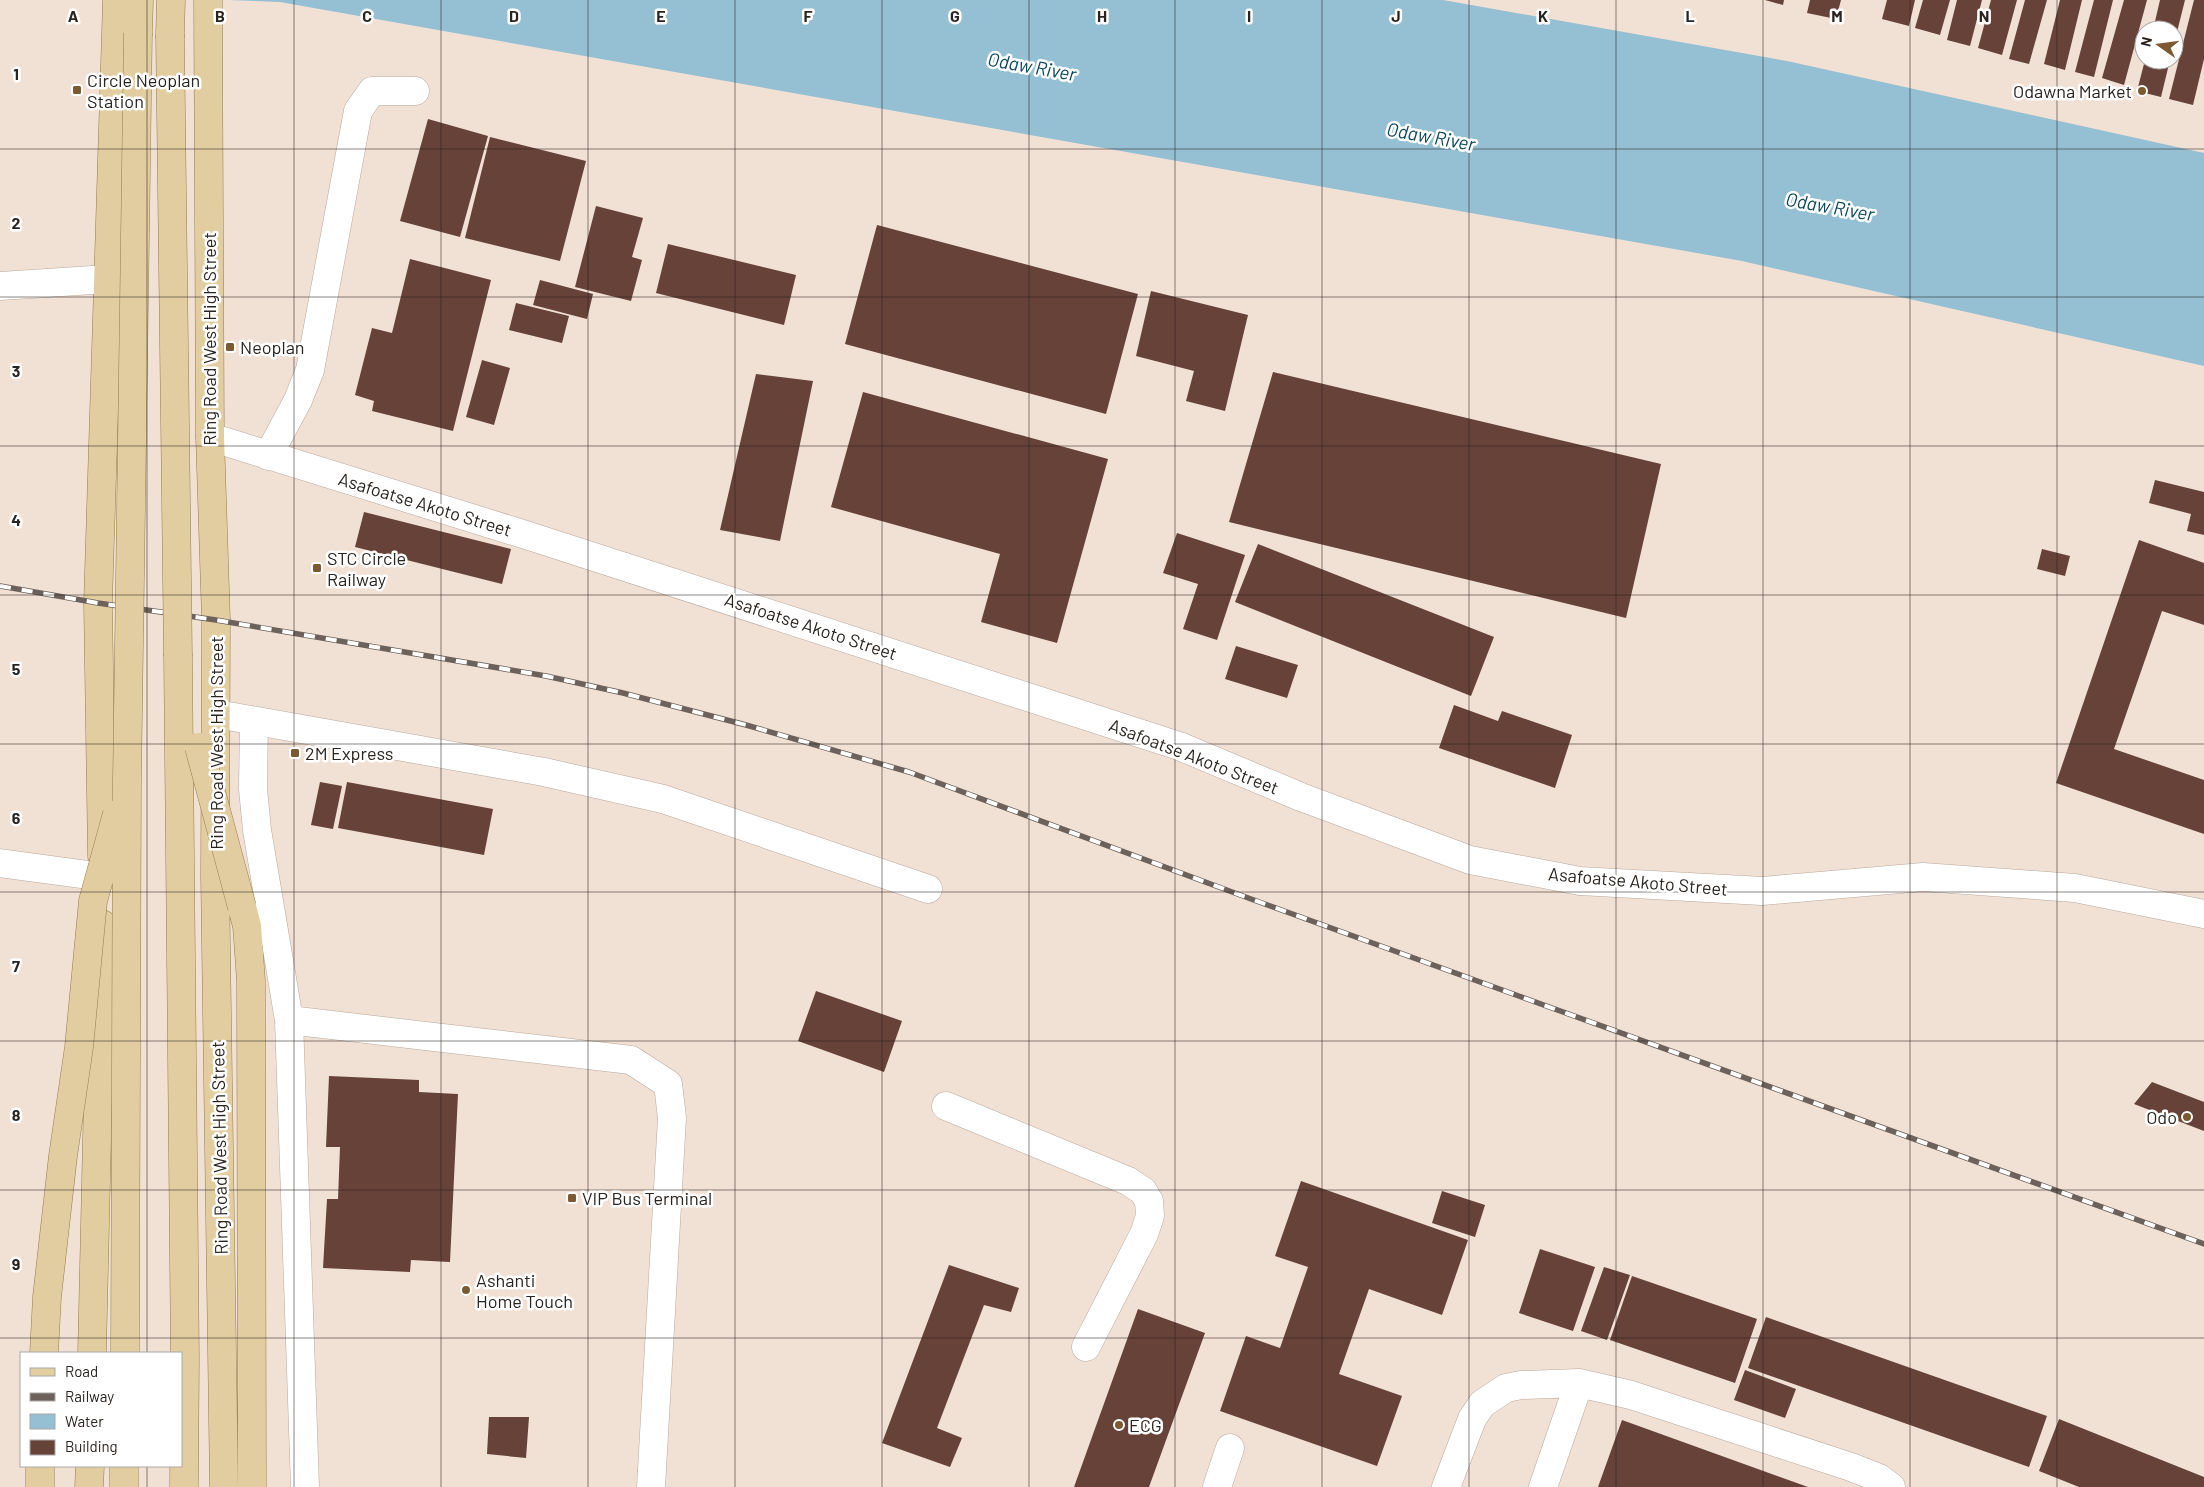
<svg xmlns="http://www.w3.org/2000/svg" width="2204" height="1487" viewBox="0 0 2204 1487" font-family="Barlow,sans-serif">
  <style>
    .water { fill: #95bfd3 }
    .building { fill: #664238 }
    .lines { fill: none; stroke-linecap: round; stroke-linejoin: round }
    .minor-casing { stroke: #b9a89d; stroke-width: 29 }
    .major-casing { stroke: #957c4a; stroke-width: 29 }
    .minor { stroke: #fff; stroke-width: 28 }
    .major { stroke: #e2cda0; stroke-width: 28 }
    .rail-casing { stroke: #6c625b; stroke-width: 5.5 }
    .rail { stroke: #fff; stroke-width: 4; stroke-dasharray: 11; stroke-linecap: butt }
    .major-bridge-casing { stroke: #957c4a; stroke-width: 29; stroke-linecap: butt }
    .major-bridge { stroke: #e2cda0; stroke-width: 28 }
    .grid { fill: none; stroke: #2a2420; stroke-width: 1; stroke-opacity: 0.55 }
    .poi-dot { fill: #7b5a31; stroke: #fff; stroke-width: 2 }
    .labels { text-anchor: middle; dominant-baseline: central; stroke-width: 5; stroke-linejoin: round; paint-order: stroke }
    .poi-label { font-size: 18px; fill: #2a2420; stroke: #fff; text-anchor: start }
    .street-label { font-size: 18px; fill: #2a2420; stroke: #fff }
    .water-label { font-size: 19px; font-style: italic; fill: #0c475c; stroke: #fff }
    .grid-label { font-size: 16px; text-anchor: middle; font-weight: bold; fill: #2a2420; stroke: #fff; stroke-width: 5; stroke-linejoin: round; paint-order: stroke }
  </style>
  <rect width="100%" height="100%" fill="#f1e0d4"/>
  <path class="water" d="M229,0H1443L1787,61L2204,153V366L1742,261L280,2Z"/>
  <path class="building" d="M1765,0H1784L1783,5Z
    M1810,0H1841L1836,19L1807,13Z
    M1887,0H1915L1909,26L1882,19Z
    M1923,0H1950L1940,35L1915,28Z
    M1957,0H1982L1970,46L1947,40Z
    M1991,0H2017L2002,55L1978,48Z
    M2025,0H2047L2029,64L2009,59Z
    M2060,0H2082L2065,70L2044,64Z
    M2094,0H2113L2094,77L2075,72Z
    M2124,0H2147L2124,85L2102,78Z
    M2160,0H2185L2175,40L2174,30H2153Z
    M2194,0H2204V59L2193,105L2169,99Z
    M2145,60H2170L2161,97L2137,91Z
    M428,119L488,136L460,237L400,221Z
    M490,137L586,161L560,261L465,238Z
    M596,206L643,218L632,257L642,260L631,301L575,287Z
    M877,225L1138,294L1106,414L845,344Z
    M668,244L796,275L784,325L656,293Z
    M410,259L491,280L453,431L372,411L374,401L355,395L372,328L392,333Z
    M540,280L593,294L587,319L533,305Z
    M1151,291L1248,315L1225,411L1186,401L1194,371L1136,356Z
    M516,303L569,316L562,343L509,330Z
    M482,360L510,368L494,425L466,417Z
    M1273,372L1661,464L1626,618L1229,522Z
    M756,374L813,381L780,541L720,530Z
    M863,392L1108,459L1057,643L981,622L1000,554L831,507Z
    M2155,480L2204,492V535L2187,531L2191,514L2149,503Z
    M364,512L511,549L502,584L355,547Z
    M1177,533L1245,555L1217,640L1183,629L1198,584L1163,573Z
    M2139,540L2204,563V625L2162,611L2114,749L2204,780V834L2056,783Z
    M1258,544L1494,637L1471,696L1235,602Z
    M2042,549L2070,556L2065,576L2037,569Z
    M1236,646L1298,665L1287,698L1225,679Z
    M1454,705L1498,721L1502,711L1572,735L1555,788L1439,748Z
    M320,782L342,786L333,829L311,825Z
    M347,782L493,809L484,855L338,828Z
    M816,991L902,1021L884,1072L798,1041Z
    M329,1076L419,1080V1092L458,1094L450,1262L411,1260L410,1272L323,1268L327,1199H338L340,1147H326Z
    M2152,1082L2204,1102V1131L2134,1104Z
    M1301,1181L1468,1240L1442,1315L1369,1289L1339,1374L1402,1396L1377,1466L1220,1411L1246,1336L1280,1348L1308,1267L1275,1256Z
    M1442,1191L1485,1205L1475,1237L1432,1223Z
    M1540,1249L1595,1267L1573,1331L1519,1313Z
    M949,1265L1019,1288L1011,1312L984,1305L937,1428L962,1438L950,1467L882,1443Z
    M1604,1267L1630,1275L1607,1340L1581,1331Z
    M1632,1276L1757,1319L1735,1383L1610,1340Z
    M1138,1309L1205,1333L1149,1487H1074Z
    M1766,1317L2047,1416L2029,1467L1748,1368Z
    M1745,1370L1796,1389L1785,1418L1734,1400Z
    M489,1417H529L526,1458L487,1454Z
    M2059,1419L2204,1477V1487H2079L2039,1471Z
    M1622,1420L1808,1487H1598Z"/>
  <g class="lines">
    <defs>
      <path id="minor" d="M0,286L108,279
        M210,437L526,535L1179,746L1301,797L1470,860L1580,881L1762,891L1923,877L2075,888L2204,914
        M268,456L298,400L310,370L358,111L372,91H415
        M217,714L544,772L663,799L928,889
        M254,721L253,789L257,830L289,1020
        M0,863L103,877
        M946,1106L1128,1181L1143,1191L1149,1201L1150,1216L1144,1234L1086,1347
        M305,1487L289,1020L631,1060L668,1084L672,1118L651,1487
        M1217,1487L1230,1448
        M1446,1487L1472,1419L1482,1404L1506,1388L1521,1385L1579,1383L1631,1395L1851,1467L1879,1478L1891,1487
        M1543,1487L1579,1383"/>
      <path id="major" d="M208,0L210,437L216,620L215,877L224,1487
        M138,33L139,0
        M170,35L171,0
        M178,656L185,1359L184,1487
        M102,856L98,603L117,0
        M242,907L247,926L251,981L252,1487
        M92,1353L102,924
        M40,1487V1466
        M89,1487L90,1466
        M124,1487V1466"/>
    </defs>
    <use href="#minor" class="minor-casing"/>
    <use href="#major" class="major-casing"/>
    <use href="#minor" class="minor"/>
    <use href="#major" class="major"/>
    <defs>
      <path id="rail" d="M0,586L98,603L216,620L546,676L623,693L746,725L909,772L1251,899L2204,1244"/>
    </defs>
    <use href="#rail" class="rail-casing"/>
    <use href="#rail" class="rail"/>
    <defs>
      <path id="major-bridge" d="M170,35L178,656
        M199,747L242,907
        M44,1353L47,1297L63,1156L79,1047L93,901L117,814
        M125,1353L127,781L138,33"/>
    </defs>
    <use href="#major-bridge" class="major-bridge-casing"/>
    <use href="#major-bridge" class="major-bridge"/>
  </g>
  <path class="grid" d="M147,0V1353M294,0V1487M441,0V1487M588,0V1487M735,0V1487M882,0V1487M1029,0V1487M1175,0V1487M1322,0V1487M1469,0V1487M1616,0V1487M1763,0V1487M1910,0V1487M2057,0V1487M0,149H2204M0,297H2204M0,446H2204M0,595H2204M0,744H2204M0,892H2204M0,1041H2204M0,1190H2204M0,1338H2204M147,1466V1487"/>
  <g class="poi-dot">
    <rect x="72" y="85" width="10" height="10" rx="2.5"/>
    <circle cx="2142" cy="91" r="5"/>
    <rect x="225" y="342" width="10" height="10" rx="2.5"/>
    <rect x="312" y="563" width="10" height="10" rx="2.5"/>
    <rect x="290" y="748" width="10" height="10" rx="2.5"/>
    <circle cx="2187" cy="1117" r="5"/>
    <rect x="567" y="1193" width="10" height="10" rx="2.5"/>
    <circle cx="466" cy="1290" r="5"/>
    <circle cx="1119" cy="1425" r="5"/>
  </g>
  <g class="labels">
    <g class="poi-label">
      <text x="87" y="80">Circle Neoplan<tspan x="87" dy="21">Station</tspan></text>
      <text x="2132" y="91" text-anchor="end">Odawna Market</text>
      <text x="240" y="347">Neoplan</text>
      <text x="327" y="558">STC Circle<tspan x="327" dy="21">Railway</tspan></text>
      <text x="305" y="753">2M Express</text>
      <text x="2177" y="1117" text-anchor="end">Odo</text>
      <text x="582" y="1198">VIP Bus Terminal</text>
      <text x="476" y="1280">Ashanti<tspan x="476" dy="21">Home Touch</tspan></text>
      <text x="1129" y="1425">ECG</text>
    </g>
    <g class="street-label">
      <text transform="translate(209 339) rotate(-90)">Ring Road West High Street</text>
      <text transform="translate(425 504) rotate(17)">Asafoatse Akoto Street</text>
      <text transform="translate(811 626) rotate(18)">Asafoatse Akoto Street</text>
      <text transform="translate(216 743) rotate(-90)">Ring Road West High Street</text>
      <text transform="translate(1194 756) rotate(21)">Asafoatse Akoto Street</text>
      <text transform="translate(1638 881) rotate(5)">Asafoatse Akoto Street</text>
      <text transform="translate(219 1148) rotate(-91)">Ring Road West High Street</text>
    </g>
    <g class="water-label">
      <text transform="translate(1032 66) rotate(10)">Odaw River</text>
      <text transform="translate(1431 136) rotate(10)">Odaw River</text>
      <text transform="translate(1830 206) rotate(10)">Odaw River</text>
    </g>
  </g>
  <g class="grid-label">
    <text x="73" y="22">A</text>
    <text x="220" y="22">B</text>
    <text x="367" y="22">C</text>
    <text x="514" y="22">D</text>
    <text x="661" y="22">E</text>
    <text x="808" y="22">F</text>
    <text x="955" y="22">G</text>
    <text x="1102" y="22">H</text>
    <text x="1249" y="22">I</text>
    <text x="1396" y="22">J</text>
    <text x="1543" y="22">K</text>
    <text x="1690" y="22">L</text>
    <text x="1837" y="22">M</text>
    <text x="1984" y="22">N</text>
    <text x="16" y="80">1</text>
    <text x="16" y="229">2</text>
    <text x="16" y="377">3</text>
    <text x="16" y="526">4</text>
    <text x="16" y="675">5</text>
    <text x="16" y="824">6</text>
    <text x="16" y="972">7</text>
    <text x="16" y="1121">8</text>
    <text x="16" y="1270">9</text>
  </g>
  <rect x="20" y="1352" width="162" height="115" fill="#ffffff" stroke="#aaa7a6"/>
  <rect x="30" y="1368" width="25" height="8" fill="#e2cda0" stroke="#aaa7a6"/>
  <text x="65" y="1377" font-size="15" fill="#2a2420">Road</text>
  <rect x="30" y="1393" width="25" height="8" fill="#6c625b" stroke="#aaa7a6"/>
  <text x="65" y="1402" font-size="15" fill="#2a2420">Railway</text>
  <rect x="30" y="1414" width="25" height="15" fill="#95bfd3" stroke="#aaa7a6"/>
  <text x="65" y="1427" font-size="15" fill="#2a2420">Water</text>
  <rect x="30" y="1440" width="25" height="15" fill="#664238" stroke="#aaa7a6"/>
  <text x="65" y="1452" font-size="15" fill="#2a2420">Building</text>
  <g transform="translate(2159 45) rotate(284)"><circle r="24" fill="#ffffff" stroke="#aaa7a6"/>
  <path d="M0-4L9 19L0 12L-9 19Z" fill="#7b5a31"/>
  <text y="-8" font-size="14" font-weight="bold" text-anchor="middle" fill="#2a2420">N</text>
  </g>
</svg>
